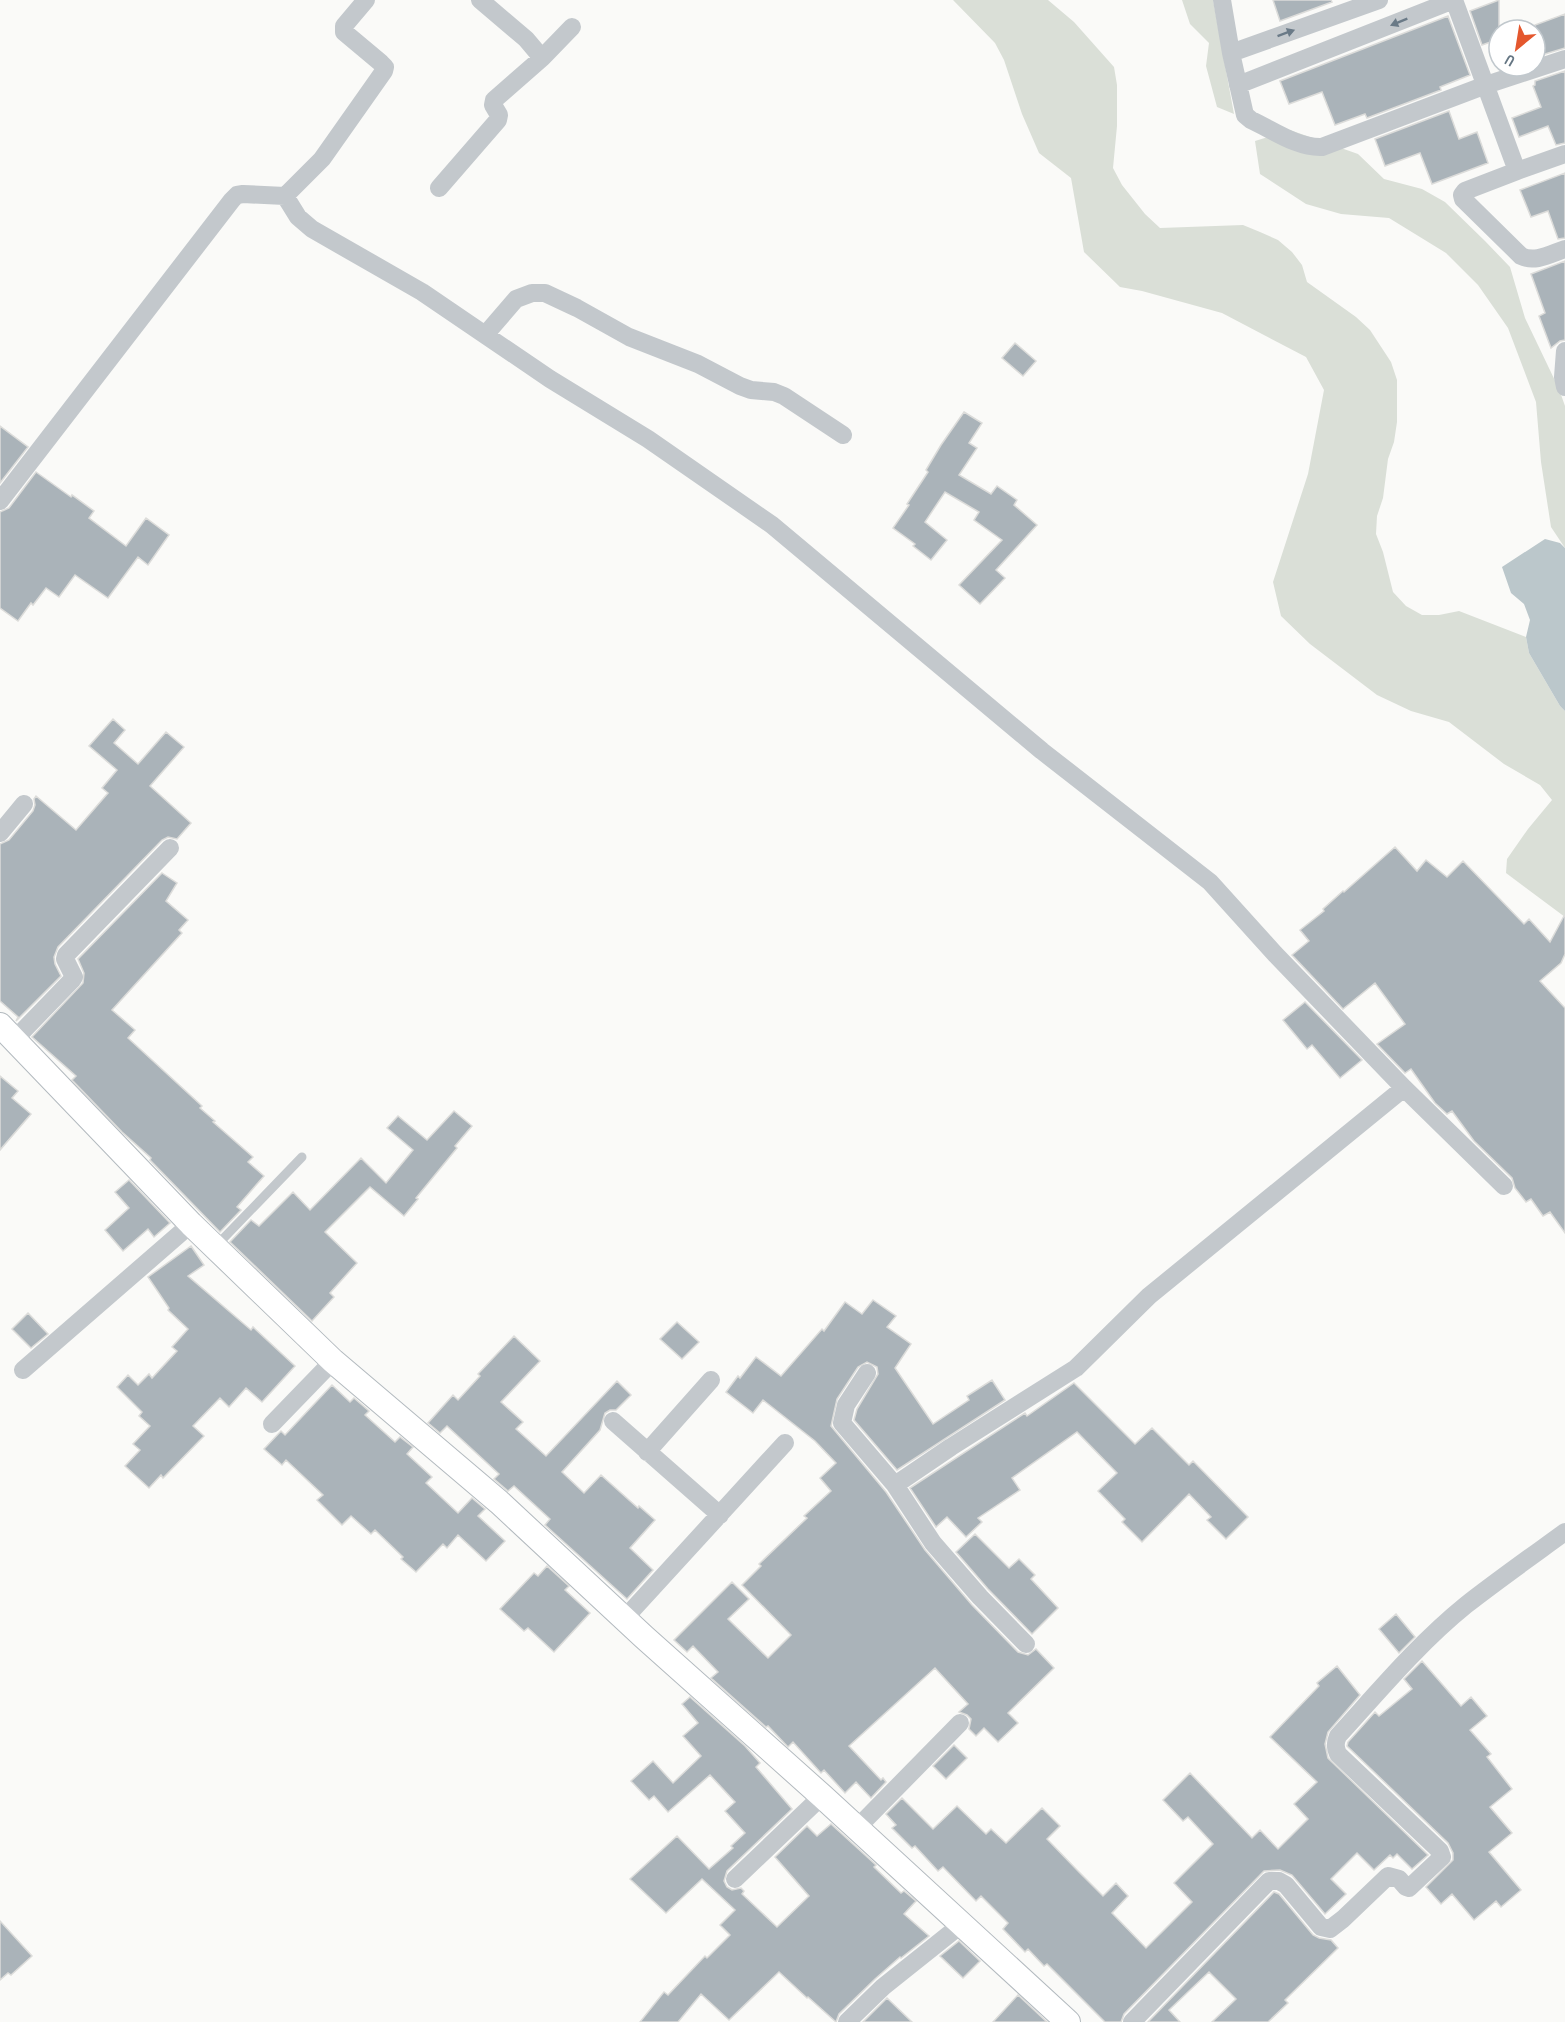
<svg xmlns="http://www.w3.org/2000/svg" width="1565" height="2022" viewBox="0 0 1565 2022" font-family="'Sofia Sans Condensed',sans-serif">
  <style>
    .green { fill: #dadfd7 }
    .water { fill: #bbc7cb }
    .building { fill: #aab3b9; stroke: #dcdcda; stroke-width: 1.5 }
    .lines { fill: none; stroke-linecap: round; stroke-linejoin: round }
    .secondary-casing { stroke: #b3babf; stroke-width: 26 }
    .lane { stroke: #c3c8cc; stroke-width: 9 }
    .street { stroke: #c3c8cc; stroke-width: 18 }
    .secondary { stroke: #fff; stroke-width: 24 }
    .oneway { fill: #6a7a87 }
  </style>
  <rect width="100%" height="100%" fill="#fafaf8"/>
  <path class="green" d="M953,0H1048L1074,22L1114,67L1117,85V126L1113,168L1122,185L1145,214L1160,228L1243,225L1260,232L1278,240L1292,252L1302,265L1307,282L1356,317L1370,330L1391,362L1397,380V422L1394,442L1388,459L1383,498L1377,516L1376,534L1383,552L1393,592L1406,606L1422,615H1439L1459,611L1526,637L1529,653L1560,706L1565,711V917L1506,873L1507,859L1528,829L1552,800L1540,785L1504,764L1449,722L1411,711L1377,695L1310,644L1281,616L1273,582L1308,474L1324,390L1306,357L1222,313L1142,291L1120,287L1084,252L1071,178L1039,153L1022,114L1004,60L995,43Z
    M1182,0H1213L1234,114L1217,107L1206,66L1209,43L1190,24Z
    M1290,130L1358,154L1384,179L1422,189L1445,202L1485,241L1510,267L1525,318L1559,389L1565,406V548L1551,527L1541,462L1536,402L1508,328L1478,285L1446,253L1389,218L1341,214L1306,204L1260,174L1255,141Z"/>
  <path class="water" d="M1545,539L1560,543L1565,548V711L1560,706L1529,653L1526,637L1530,620L1524,604L1511,593L1502,567Z"/>
  <path class="building" d="M1273,0H1331L1332,2L1280,21Z
    M1499,0V39L1482,45L1470,11Z
    M1565,14V48L1535,57V25Z
    M1448,16L1470,75L1440,87L1441,90L1367,118L1365,114L1335,125L1322,92L1289,104L1280,81Z
    M1565,71V143L1556,145L1548,126L1519,137L1512,118L1541,107L1533,86L1535,85V81Z
    M1449,111L1459,139L1477,132L1488,163L1432,184L1420,153L1385,166L1375,139Z
    M1565,173V238L1558,239L1548,211L1531,217L1520,190Z
    M1565,261V340L1560,341L1551,348L1539,316L1545,313L1531,274Z
    M1015,343L1036,361L1023,376L1002,358Z
    M964,412L982,423L969,443L977,448L959,475L991,494L997,486L1017,500L1014,505L1037,525L996,570L1005,578L980,604L959,585L1002,540L974,520L979,512L945,492L925,522L947,540L931,560L913,546L915,544L893,528L909,505L907,504L928,472L926,470L941,445Z
    M0,426L28,447L0,483Z
    M36,472L71,497L72,495L94,511L89,518L126,546L146,518L169,535L148,565L138,557L108,598L75,575L59,597L46,588L33,605L31,603L18,621L0,608V512L9,508Z
    M113,719L125,730L114,743L138,764L166,732L184,747L150,786L191,823L177,839L168,837L162,840L58,947L54,957L55,964L61,976L16,1021L18,1017L0,1001V844L9,840L33,811L35,805L34,799L36,796L76,830L108,793L102,788L117,770L89,746Z
    M1395,847L1417,871L1426,860L1447,877L1463,861L1524,924L1529,919L1550,942L1565,914V954L1561,963L1540,981L1565,1008V1233L1550,1212L1543,1216L1531,1199L1526,1202L1515,1188L1512,1178L1474,1141L1452,1111L1447,1114L1435,1103L1411,1069L1405,1073L1377,1044L1405,1024L1375,983L1343,1009L1292,955L1309,941L1300,930L1324,911L1323,909L1343,891L1344,892Z
    M162,873L177,883L166,901L188,920L179,930L182,933L112,1010L135,1030L128,1038L202,1106L200,1108L215,1121L213,1122L253,1157L248,1162L264,1176L237,1207L241,1210L220,1232L150,1160L151,1158L122,1132L72,1080L76,1076L32,1037L83,983L84,973L78,959Z
    M1305,1002L1362,1060L1340,1078L1312,1045L1307,1049L1283,1020Z
    M0,1076L18,1091L12,1098L31,1114L0,1150Z
    M454,1111L472,1126L455,1146L457,1148L416,1198L418,1199L404,1216L370,1187L325,1232L357,1263L330,1293L334,1297L312,1321L230,1242L251,1220L259,1226L293,1192L310,1210L361,1158L386,1183L413,1150L387,1128L398,1116L427,1140Z
    M129,1180L170,1223L154,1237L148,1229L123,1251L105,1230L129,1208L115,1192Z
    M191,1246L204,1265L188,1276L251,1330L253,1327L295,1366L262,1402L246,1388L229,1407L220,1398L193,1426L204,1436L163,1478L161,1475L149,1488L125,1466L140,1450L133,1444L150,1426L139,1416L142,1412L117,1387L128,1375L138,1385L149,1374L152,1378L177,1351L172,1347L188,1329L168,1310L169,1308L148,1277Z
    M873,1300L896,1316L887,1327L911,1344L895,1368L933,1424L969,1400L967,1396L992,1380L1005,1400L897,1470L854,1420L857,1409L878,1374L877,1367L867,1362L858,1367L837,1399L831,1426L886,1492L925,1550L972,1605L1018,1652L1028,1655L1036,1649L1054,1668L1008,1713L1018,1723L998,1742L984,1728L976,1736L969,1729L971,1719L967,1715L959,1712L968,1704L935,1668L849,1746L881,1780L883,1778L886,1782L871,1798L856,1782L845,1793L824,1770L821,1773L793,1742L788,1747L768,1726L766,1727L711,1678L718,1672L693,1646L687,1652L674,1640L732,1582L749,1599L728,1619L768,1658L791,1635L742,1585L761,1566L759,1564L807,1518L804,1516L831,1491L820,1478L836,1463L815,1441L763,1400L753,1413L726,1392L738,1376L740,1378L756,1357L781,1376L822,1329L824,1331L845,1302L862,1314Z
    M28,1313L48,1334L31,1348L12,1329Z
    M677,1322L699,1342L682,1359L660,1339Z
    M514,1336L540,1361L501,1402L523,1422L516,1429L546,1456L617,1381L631,1395L616,1410H610L605,1413L600,1430L562,1472L584,1493L601,1475L638,1508L639,1506L655,1520L630,1548L653,1570L627,1599L545,1525L550,1519L514,1486L508,1491L494,1479L499,1474L447,1426L440,1433L428,1423L453,1395L458,1400L480,1376L478,1374Z
    M1074,1383L1135,1444L1152,1428L1189,1465L1193,1461L1248,1517L1226,1539L1207,1520L1211,1517L1189,1494L1142,1542L1122,1522L1125,1519L1098,1491L1117,1473L1077,1432L1012,1478L1020,1490L978,1518L982,1522L966,1537L947,1517L936,1527L910,1488L1025,1413L1027,1416Z
    M332,1385L350,1402L354,1398L369,1411L365,1415L395,1442L400,1437L413,1447L407,1454L432,1477L426,1483L458,1513L472,1498L485,1509L478,1516L505,1541L486,1561L458,1535L447,1548L443,1544L416,1572L401,1559L403,1557L375,1530L371,1534L351,1516L342,1525L317,1500L323,1495L286,1460L282,1465L264,1449L281,1431L285,1435Z
    M975,1534L1009,1568L1019,1559L1035,1575L1031,1579L1058,1608L1032,1634L988,1589L956,1552Z
    M547,1566L569,1586L565,1590L590,1613L554,1652L528,1628L524,1631L500,1609L534,1573L538,1576Z
    M1396,1614L1415,1637L1399,1653L1379,1629Z
    M1422,1661L1461,1706L1471,1697L1487,1716L1470,1730L1491,1754L1487,1757L1512,1789L1490,1807L1512,1833L1489,1852L1521,1890L1501,1907L1496,1901L1474,1920L1452,1894L1441,1904L1426,1887L1453,1860V1853L1448,1843L1347,1746L1348,1742L1375,1712L1379,1716L1412,1689L1404,1679Z
    M1337,1666L1360,1695L1328,1732L1325,1744L1328,1758L1428,1855L1412,1869L1397,1854L1393,1858L1390,1855L1374,1870L1357,1853L1331,1879L1346,1894L1325,1914L1292,1875L1280,1870L1264,1871L1124,2014L1121,2022H1105L1047,1964L1044,1966L1028,1949L1025,1952L1003,1929L1008,1923L981,1896L976,1901L943,1867L938,1871L915,1846L912,1848L892,1828L896,1825L886,1814L902,1798L933,1829L957,1806L986,1834L991,1829L1006,1843L1042,1808L1060,1826L1047,1839L1077,1870L1103,1896L1116,1883L1128,1896L1112,1913L1146,1948L1192,1902L1174,1883L1213,1844L1188,1817L1183,1821L1163,1800L1190,1773L1252,1838L1260,1830L1278,1849L1308,1819L1294,1804L1317,1782L1270,1737L1319,1686L1317,1683Z
    M690,1697L745,1746L760,1763L756,1767L792,1809L727,1871L724,1881L727,1887L732,1890L741,1888L744,1891L742,1894L777,1927L809,1896L775,1857L807,1826L817,1836L831,1824L876,1865L874,1867L901,1893L904,1891L916,1901L904,1914L929,1936L901,1958L900,1957L875,1979L839,2014L836,2022L808,1997L807,1998L779,1972L729,2020L701,1994L678,2022H640L664,1992L668,1995L705,1956L707,1958L730,1935L720,1925L735,1910L702,1879L666,1913L630,1879L677,1836L709,1869L733,1848L731,1846L745,1833L725,1811L735,1802L710,1775L668,1812L654,1796L649,1800L631,1781L653,1761L673,1783L701,1756L683,1736L698,1723L682,1704Z
    M954,1745L967,1758L946,1779L933,1766Z
    M1274,1892L1279,1894L1313,1935L1319,1938L1331,1940L1338,1948L1285,2000L1288,2003L1268,2022H1212L1236,1999L1209,1972L1169,2010L1180,2022H1148Z
    M0,1921L32,1956L11,1975L8,1973L0,1980Z
    M959,1941L980,1961L963,1978L940,1956Z
    M1018,1995L1047,2022H993Z
    M887,1998L912,2022H863Z"/>
  <g class="lines">
    <defs>
      <path id="secondary" d="M0,1025L191,1224L333,1361L499,1502L644,1637L822,1796L1068,2022"/>
    </defs>
    <use href="#secondary" class="secondary-casing"/>
    <path class="lane" d="M217,1245L302,1157"/>
    <path class="street" d="M1222,0L1231,53L1245,115L1251,120C1273,130 1297,148 1322,147L1486,85L1565,59
      M1454,0L1517,171L1465,191L1462,195L1463,199L1521,256C1535,263 1550,254 1565,249
      M1231,53L1379,0
      M542,58L572,27
      M1238,85L1454,0
      M1517,171L1565,154
      M439,188L498,120L499,115L493,105L494,100L542,58L526,39L480,0
      M285,196L298,217L312,229L422,292L550,379L648,439L772,525L1042,751L1210,882L1275,954L1404,1088L1504,1186
      M485,335L516,299L532,293H545L577,308L629,337L698,364L740,386L751,390L774,392L784,396L843,435
      M1565,351L1563,377L1565,387
      M0,501L232,200L237,195L243,194L285,196L322,159L384,71L385,67L381,63L344,32V26L366,0
      M0,833L24,804
      M14,1040L72,980L74,977L65,959L66,955L170,848
      M23,1370L191,1224
      M867,1373L846,1405L842,1423L895,1485L933,1543L980,1597L1026,1644
      M613,1421L720,1515
      M272,1424L333,1361
      M647,1452L711,1380
      M895,1485L951,1447L1076,1368L1149,1296L1404,1088
      M624,1619L785,1443
      M857,1828L960,1723
      M735,1879L822,1796
      M847,2022L883,1987L962,1924
      M1132,2022L1269,1881H1279L1286,1885L1321,1927L1330,1929L1343,1919L1388,1876L1399,1879L1406,1887L1409,1888L1442,1857L1440,1851L1338,1754C1335,1747 1335,1743 1338,1736C1379,1691 1419,1643 1466,1605C1498,1580 1532,1556 1565,1532"/>
    <use href="#secondary" class="secondary"/>
  </g>
  <defs><path id="oneway-solid" d="M-6-.8H1V-3.2L6.5 0L1 3.2V.8H-6Z" transform="scale(1.5)"/></defs>
  <g class="oneway">
    <use href="#oneway-solid" transform="translate(1399 22) rotate(158)"/>
    <use href="#oneway-solid" transform="translate(1286 33) rotate(-20)"/>
  </g>
  <g transform="translate(1517 48) rotate(210)"><circle r="28" fill="#ffffff" stroke="#c1c8cd" stroke-width="1.5"/>
  <path d="M0-4.5L10 22L0 15L-10 22Z" fill="#e4572e"/>
  <text y="-9" font-size="16" font-weight="bold" text-anchor="middle" fill="#657683">U</text>
  </g>
</svg>
